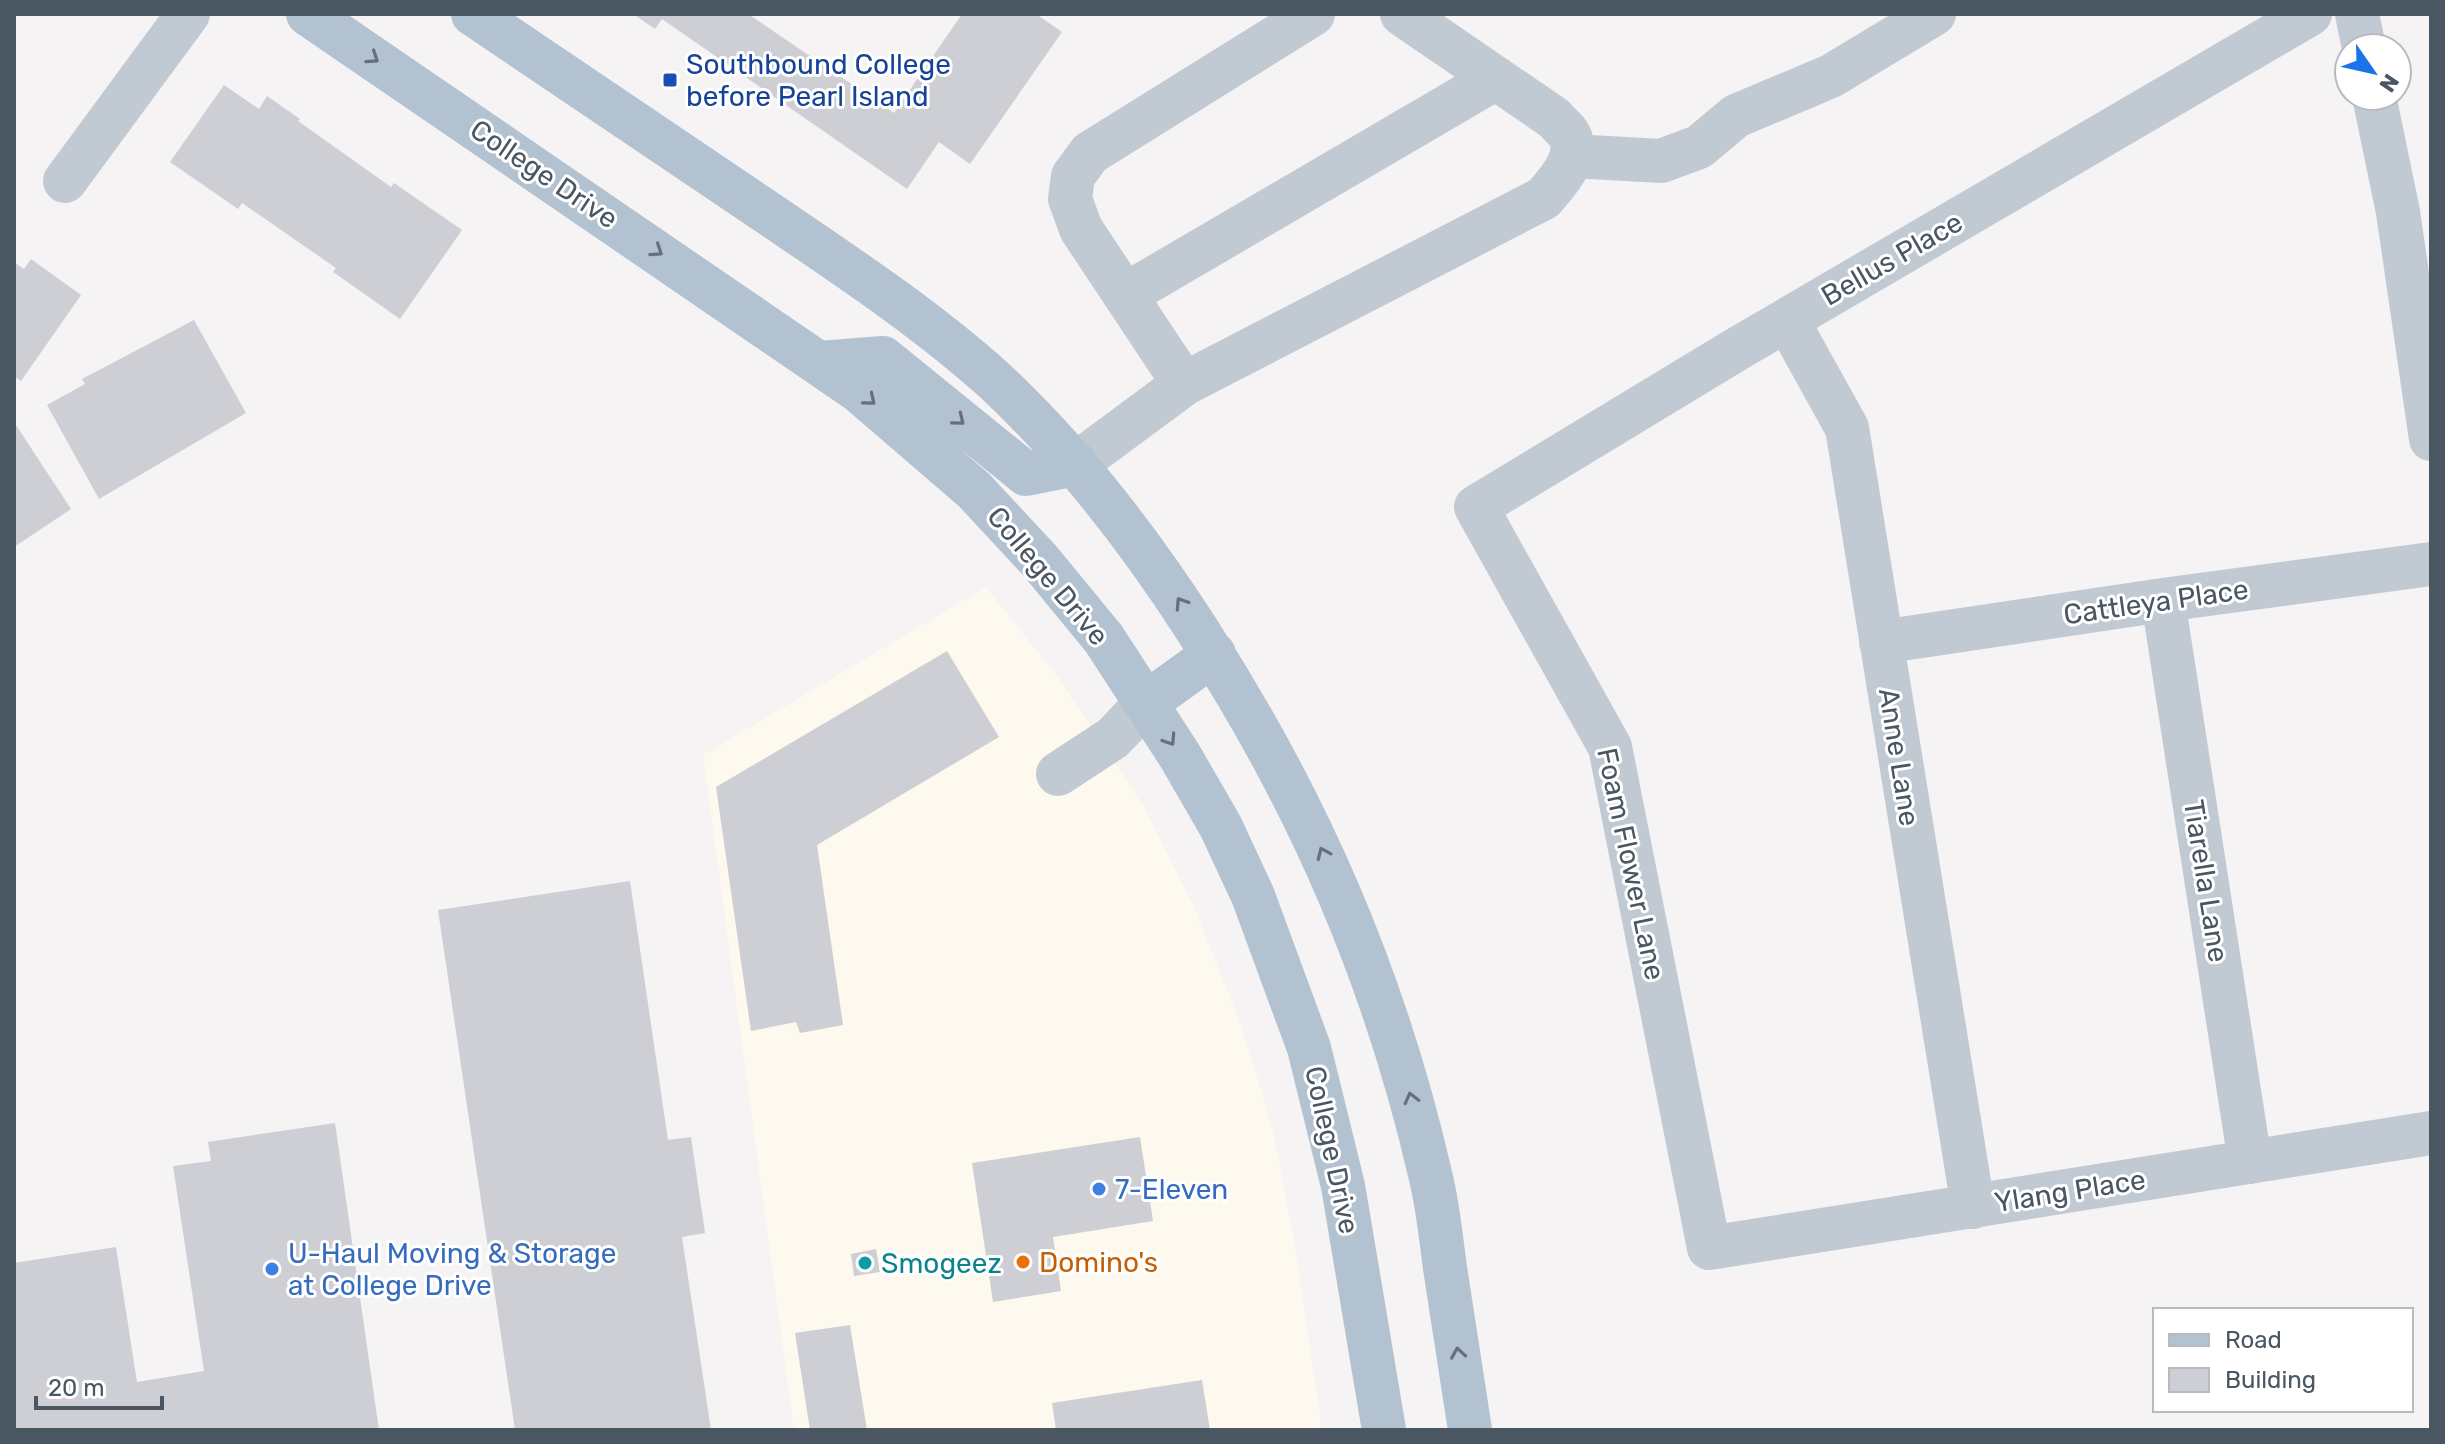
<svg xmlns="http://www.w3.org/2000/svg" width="2445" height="1444" viewBox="0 0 2445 1444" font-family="Rubik,sans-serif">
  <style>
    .commercial { fill: #fdf9ef }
    .building { fill: #cdcfd5 }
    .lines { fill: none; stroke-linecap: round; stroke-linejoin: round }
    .minor { stroke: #c1cad2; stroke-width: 44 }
    .major { stroke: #b3c2d1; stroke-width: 44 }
    .oneway { stroke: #64717d }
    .transit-dot { fill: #1a4fb4; stroke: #fff; stroke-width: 3 }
    .shop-dot { fill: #3f7fe0; stroke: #fff; stroke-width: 3 }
    .food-dot { fill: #e8710a; stroke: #fff; stroke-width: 3 }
    .culture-dot { fill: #0f9aa8; stroke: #fff; stroke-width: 3 }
    .labels { text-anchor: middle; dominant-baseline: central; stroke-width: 6; stroke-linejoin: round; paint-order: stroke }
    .transit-label { font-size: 28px; fill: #164399; stroke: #fff; text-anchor: start }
    .street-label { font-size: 28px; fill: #4a5661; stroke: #fff }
    .shop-label { font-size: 28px; fill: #366cbe; stroke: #fff; text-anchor: start }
    .food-label { font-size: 28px; fill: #c56008; stroke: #fff; text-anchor: start }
    .culture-label { font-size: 28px; fill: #0d838f; stroke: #fff; text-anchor: start }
  </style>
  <rect width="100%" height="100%" fill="#f5f3f3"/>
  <path class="commercial" d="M986,587L1059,678L1144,807L1194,907L1242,1027L1273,1130L1296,1252L1322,1430H794L703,755Z"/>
  <path class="building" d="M633,14H748L894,113L962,14H1036L1062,32L970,164L939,142L907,189L662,19L655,29Z
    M224,85L259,109L267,96L300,119L298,121L391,187L394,183L462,230L400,319L333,272L336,268L242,203L238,209L170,162Z
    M31,259L81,295L21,381L14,376V262L24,269Z
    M194,320L246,413L99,499L47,405L85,384L82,379Z
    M14,422L71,509L14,547Z
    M947,651L999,737L817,845L843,1025L800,1033L796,1022L751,1031L716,787Z
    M630,881L668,1140L691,1137L705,1233L682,1237L711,1430H515L438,910Z
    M335,1123L379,1430H14V1263L116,1247L137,1382L204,1371L173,1166L211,1161L208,1142Z
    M1140,1137L1153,1221L1053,1237L1061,1291L993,1302L972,1163Z
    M876,1249L880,1272L854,1276L851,1254Z
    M850,1325L867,1430H810L795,1333Z
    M1202,1380L1210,1430H1056L1052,1403Z"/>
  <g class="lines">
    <path class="minor" d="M2310,14L1737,349L1476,507L1610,747L1709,1248L2431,1133
      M2357,14L2364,48
      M2374,96L2398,212L2431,439
      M1572,156L1661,161L1699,147L1736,116L1831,76L1934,14
      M65,181L188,14
      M1125,295L1496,78
      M1787,320L1847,428L1973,1207
      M1184,384L1544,198C1557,182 1578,161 1571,139C1569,132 1559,124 1554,118L1402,14
      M1076,464L1184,384L1081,229L1070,199L1073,176L1090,153L1313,14
      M2163,600L2250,1162
      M1881,642L2163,600L2431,564
      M1058,774L1113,738L1146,703"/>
    <path class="major" d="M308,14L859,391L974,490L1040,561L1104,639L1180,756L1221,827L1253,896L1309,1048L1343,1186L1384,1430
      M473,14C572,80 670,147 768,213C846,266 925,318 995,381C1073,454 1138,538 1196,628C1308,800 1385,977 1431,1178C1438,1207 1441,1238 1445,1268C1453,1322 1462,1376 1470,1430
      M819,363L883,358L1026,474L1076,464
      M1146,703L1214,654"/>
  </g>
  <defs><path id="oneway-chevron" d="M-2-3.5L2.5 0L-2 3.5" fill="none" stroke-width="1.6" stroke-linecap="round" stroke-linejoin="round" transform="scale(2)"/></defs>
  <g class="oneway">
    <use href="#oneway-chevron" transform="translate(373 58) rotate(34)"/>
    <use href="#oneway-chevron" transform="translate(657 251) rotate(34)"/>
    <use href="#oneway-chevron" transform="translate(870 400) rotate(40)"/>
    <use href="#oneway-chevron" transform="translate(959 420) rotate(39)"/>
    <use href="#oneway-chevron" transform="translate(1181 603) rotate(-123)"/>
    <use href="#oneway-chevron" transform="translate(1170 740) rotate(57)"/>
    <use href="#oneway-chevron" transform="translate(1323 853) rotate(-114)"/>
    <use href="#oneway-chevron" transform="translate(1411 1098) rotate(-104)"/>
    <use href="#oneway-chevron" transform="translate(1458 1353) rotate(-99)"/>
  </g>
  <rect class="transit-dot" x="662" y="72" width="16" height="16" rx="4"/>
  <g class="shop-dot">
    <circle cx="1099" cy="1189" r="8"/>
    <circle cx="272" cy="1269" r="8"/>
  </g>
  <circle class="food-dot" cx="1023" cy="1262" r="8"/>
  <circle class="culture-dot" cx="865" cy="1263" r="8"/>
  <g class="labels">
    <g class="transit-label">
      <text x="686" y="64">Southbound College<tspan x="686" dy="32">before Pearl Island</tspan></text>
    </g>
    <g class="street-label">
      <text transform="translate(544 174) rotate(34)">College Drive</text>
      <text transform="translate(1892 259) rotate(-30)">Bellus Place</text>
      <text transform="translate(1048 576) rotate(50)">College Drive</text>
      <text transform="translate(2156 602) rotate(-8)">Cattleya Place</text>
      <text transform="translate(1899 757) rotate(81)">Anne Lane</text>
      <text transform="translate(1631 864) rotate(78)">Foam Flower Lane</text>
      <text transform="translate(2206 881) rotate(81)">Tiarella Lane</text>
      <text transform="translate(1332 1150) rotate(78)">College Drive</text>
      <text transform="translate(2070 1191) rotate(-9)">Ylang Place</text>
    </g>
    <g class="shop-label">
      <text x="1115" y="1189">7-Eleven</text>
      <text x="288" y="1253">U-Haul Moving &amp; Storage<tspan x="288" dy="32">at College Drive</tspan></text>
    </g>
    <g class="food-label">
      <text x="1039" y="1262">Domino's</text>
    </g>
    <g class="culture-label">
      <text x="881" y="1263">Smogeez</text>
    </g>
  </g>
  <rect width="2445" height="1444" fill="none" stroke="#4a5661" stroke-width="32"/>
  <rect x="2153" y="1308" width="260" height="104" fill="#ffffff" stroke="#b7bbc0" stroke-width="2"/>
  <rect x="2169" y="1334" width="40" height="12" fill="#b3c2d1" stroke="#b7bbc0" stroke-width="2"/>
  <text x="2225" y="1348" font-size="24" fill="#4a5661">Road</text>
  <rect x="2169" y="1368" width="40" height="24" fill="#cdcfd5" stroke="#b7bbc0" stroke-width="2"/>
  <text x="2225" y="1388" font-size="24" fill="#4a5661">Building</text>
  <g transform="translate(2373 72) rotate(124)"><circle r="38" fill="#ffffff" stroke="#b7bbc0" stroke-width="2"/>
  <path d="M0-6L14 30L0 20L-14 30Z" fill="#1a73e8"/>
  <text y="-12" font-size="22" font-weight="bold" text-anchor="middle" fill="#4a5661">N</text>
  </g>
  <path d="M36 1396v12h126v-12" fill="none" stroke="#4a5661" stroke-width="4"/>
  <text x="48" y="1396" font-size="24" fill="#4a5661" stroke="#ffffff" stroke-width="6" paint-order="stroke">20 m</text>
</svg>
